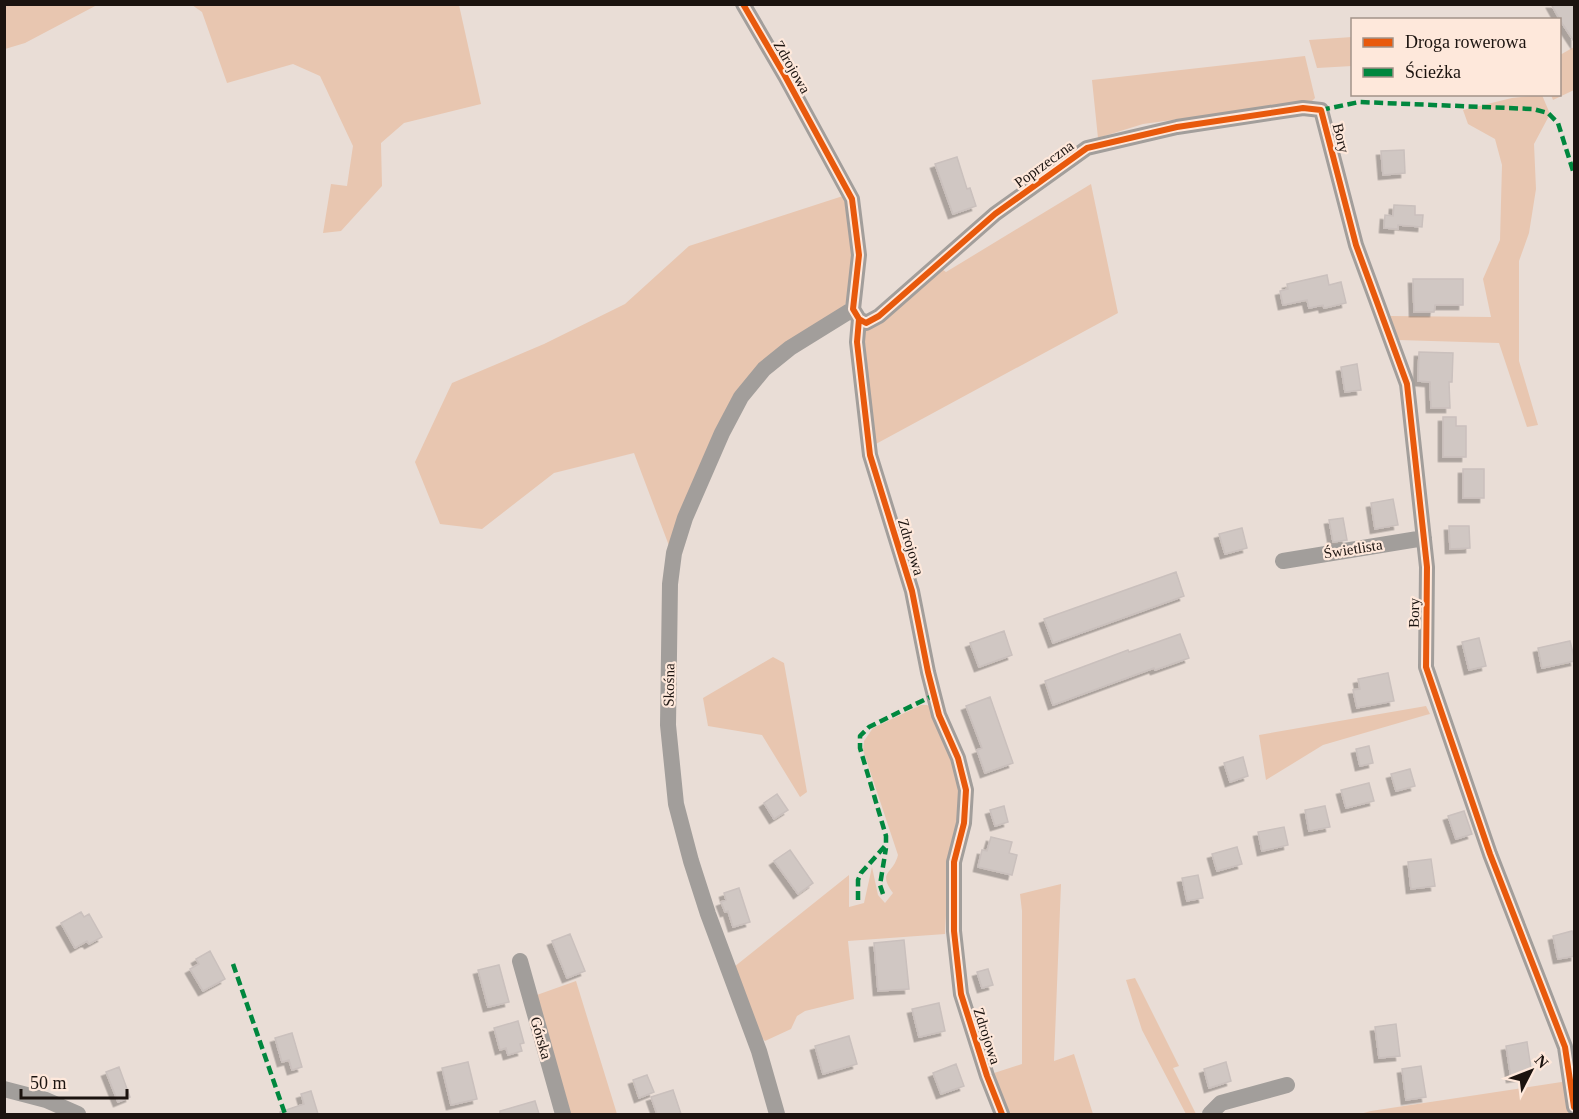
<svg xmlns="http://www.w3.org/2000/svg" width="1579" height="1119" viewBox="0 0 1579 1119" font-family="'Times New Roman',serif">
  <style>
    .green { fill: #e8c6b0 }
    .building { fill: #d0c7c3; stroke: #cac0bd; stroke-width: 1.5; filter: url(#shadow) }
    .lines { fill: none; stroke-linecap: round; stroke-linejoin: round }
    .minor { stroke: #a29e9b; stroke-width: 16 }
    .quiet { stroke: #00873e; stroke-width: 4.5; stroke-dasharray: 9 4.5; stroke-linecap: butt }
    .cycleway-casing { stroke: #fee8db; stroke-width: 10 }
    .cycleway { stroke: #e8590c; stroke-width: 6 }
    .labels { text-anchor: middle; dominant-baseline: central; stroke-width: 4.5; stroke-linejoin: round; paint-order: stroke }
    .street-label { font-size: 15px; fill: #1b130f; stroke: #fee8db }
  </style>
  <defs>
    <filter id="shadow"><feDropShadow dx="-4.5" dy="4.5" stdDeviation="0" flood-color="#0004"/></filter>
  </defs>
  <rect width="100%" height="100%" fill="#e9ddd6"/>
  <path class="green" d="M5,4H97V5L25,43L5,49Z
    M192,5H459L481,104L404,123L381,143L382,186L341,231L323,233L331,184L347,186L353,146L320,76L293,64L227,83L202,12Z
    M1352,37V66L1317,68L1309,40Z
    M1574,47V90L1553,100L1551,95L1560,94V55Z
    M1305,56L1315,98L1312,101L1143,124L1098,138L1092,80Z
    M1542,95L1550,114L1534,144L1536,189L1529,233L1519,261V361L1538,425L1527,427L1499,343L1398,340L1390,316L1491,317L1483,279L1500,240L1502,165L1495,139L1468,124L1463,110L1512,98Z
    M1091,184L1118,313L874,445L864,332L939,267L946,272Z
    M846,195L856,253L845,307L752,376L671,551L634,453L554,473L482,529L440,524L415,462L452,383L544,344L625,304L689,246Z
    M773,657L784,663L807,792L800,797L762,735L708,726L703,698Z
    M921,705H927L932,708L963,789L949,859L945,934L848,941L854,999L805,1011L797,1016L791,1029L765,1041L757,1033L734,967L849,875V907L864,903L872,867L878,895L885,903L893,893C877,871 893,875 898,855L863,750L864,741L873,728Z
    M1426,706L1430,714L1426,715L1323,745L1266,780L1259,735Z
    M1061,884L1054,1061L1074,1054L1093,1114H1004L991,1074L1022,1064V911L1020,894Z
    M1135,978L1179,1066L1173,1068L1196,1114H1186L1142,1030L1126,980Z
    M576,981L617,1114H567L534,996Z
    M1568,1081L1571,1114H1360L1371,1111Z"/>
  <path class="building" d="M1551,4H1575V43L1560,20Z
    M1404,150L1405,173L1383,175L1381,151Z
    M957,157L967,189L970,188L976,206L953,214L935,164Z
    M1394,205L1415,206V215H1423L1422,227L1398,225V229L1384,228L1385,215L1393,216Z
    M1327,275L1329,285L1341,282L1346,303L1324,308L1323,305L1309,308L1307,300L1283,305L1280,291L1288,289L1287,284Z
    M1413,279H1463V305H1435L1434,312H1414Z
    M1419,352L1453,353L1452,382H1449L1450,408H1431L1430,382L1418,381Z
    M1357,364L1361,390L1345,392L1341,367Z
    M1443,417H1456V426H1466V457H1443Z
    M1463,469H1484V498H1463Z
    M1393,499L1398,525L1375,529L1371,503Z
    M1343,518L1347,540L1333,542L1329,520Z
    M1449,526H1469L1470,548L1450,549Z
    M1242,528L1247,548L1225,554L1219,534Z
    M1176,572L1184,596L1053,643L1044,619Z
    M1004,631L1012,655L979,667L970,643Z
    M1180,634L1189,658L1155,670L1154,668L1053,705L1045,681L1128,650L1129,652Z
    M1479,638L1486,666L1469,670L1462,642Z
    M1570,641L1575,661L1542,668L1538,648Z
    M1388,673L1394,701L1357,708L1353,690L1360,689L1358,679Z
    M990,697L1013,763L985,773L977,750L982,748L966,706Z
    M1369,746L1373,763L1360,766L1356,749Z
    M1243,757L1248,776L1230,782L1224,763Z
    M1410,769L1415,786L1396,791L1391,774Z
    M1369,783L1374,801L1346,808L1341,790Z
    M777,794L788,810L774,819L764,803Z
    M1004,806L1008,822L995,826L990,810Z
    M1325,806L1330,827L1309,831L1305,810Z
    M1464,811L1472,834L1456,839L1448,816Z
    M1284,827L1288,845L1262,851L1258,832Z
    M991,837L1012,842L1009,853L1017,855L1012,875L978,867L982,850L987,851Z
    M1237,847L1242,864L1217,871L1212,854Z
    M790,850L813,883L798,894L774,861Z
    M1431,859L1435,886L1411,889L1408,862Z
    M1198,875L1203,898L1187,901L1182,878Z
    M739,888L750,922L733,927L728,911L725,912L721,902L726,900L724,893Z
    M81,912L84,917L89,914L102,937L89,944L87,941L75,948L61,923Z
    M1572,931L1575,939V956L1558,959L1553,936Z
    M570,934L585,971L567,978L552,941Z
    M904,940L909,989L878,991L874,943Z
    M210,951L225,979L203,991L190,969L199,964L196,959Z
    M499,965L509,1002L488,1007L478,970Z
    M988,969L993,985L982,988L977,972Z
    M939,1003L945,1031L919,1037L912,1009Z
    M518,1021L524,1043L520,1044L522,1051L508,1055L506,1048L500,1050L494,1028Z
    M1396,1024L1400,1056L1379,1058L1375,1027Z
    M292,1033L302,1067L292,1070L289,1060L282,1062L275,1038Z
    M849,1036L857,1064L823,1074L815,1046Z
    M1527,1042L1532,1075L1511,1078L1506,1046Z
    M468,1062L477,1099L451,1105L442,1068Z
    M1226,1062L1231,1081L1209,1088L1204,1069Z
    M956,1064L964,1086L941,1094L933,1073Z
    M1421,1066L1426,1097L1406,1100L1402,1069Z
    M119,1067L130,1097L118,1102L106,1072Z
    M647,1075L654,1092L639,1098L633,1080Z
    M673,1090L681,1114H657L651,1097Z
    M311,1091L318,1114H280V1112L304,1104L301,1094Z
    M535,1101L539,1114H500V1111Z"/>
  <g class="lines">
    <path class="minor" d="M743,4L785,76L852,199L859,255L853,309L859,319L857,342L870,455L912,591L928,672L939,715L958,758L966,790L964,823L954,862V931L961,994L987,1076L1002,1114
      M859,319L866,323L879,316L995,214L1087,148L1177,127L1303,108L1321,110L1356,245L1407,384L1427,567L1426,667L1490,854L1565,1047L1574,1107
      M1283,561L1424,538
      M520,961L563,1114
      M4,1089L46,1100L78,1114
      M777,1114L759,1051L708,914L691,861L676,804L668,725L670,584L674,553L685,518L722,433L741,397L764,369L790,348L853,309
      M1210,1114L1221,1103L1287,1085"/>
    <path class="quiet" d="M1321,110L1359,102L1533,109L1548,113L1558,123L1574,174
      M883,894L880,885L886,848
      M858,900V880L861,873L886,845V836L860,748V736L869,727L934,695
      M233,964L285,1114"/>
    <defs>
      <path id="cycleway" d="M743,4L785,76L852,199L859,255L853,309L859,319L857,342L870,455L912,591L928,672L939,715L958,758L966,790L964,823L954,862V931L961,994L987,1076L1002,1114
        M859,319L866,323L879,316L995,214L1087,148L1177,127L1303,108L1321,110L1356,245L1407,384L1427,567L1426,667L1490,854L1565,1047L1574,1107"/>
    </defs>
    <use href="#cycleway" class="cycleway-casing"/>
    <use href="#cycleway" class="cycleway"/>
  </g>
  <g class="labels">
    <g class="street-label">
      <text transform="translate(792 67) rotate(60)">Zdrojowa</text>
      <text transform="translate(1341 138) rotate(76)">Bory</text>
      <text transform="translate(1044 164) rotate(-36)">Poprzeczna</text>
      <text transform="translate(911 547) rotate(73)">Zdrojowa</text>
      <text transform="translate(1353 549) rotate(-9)">Świetlista</text>
      <text transform="translate(1414 613) rotate(-89)">Bory</text>
      <text transform="translate(669 685) rotate(-89)">Skośna</text>
      <text transform="translate(987 1036) rotate(72)">Zdrojowa</text>
      <text transform="translate(541 1038) rotate(74)">Górska</text>
    </g>
  </g>
  <rect width="1579" height="1119" fill="none" stroke="#1b130f" stroke-width="12"/>
  <rect x="1351" y="18" width="210" height="78" fill="#fee8db" stroke="#a39389" stroke-width="1.5"/>
  <rect x="1363" y="38" width="30" height="9" fill="#e8590c" stroke="#a39389" stroke-width="1.5"/>
  <text x="1405" y="48" font-size="18" fill="#1b130f">Droga rowerowa</text>
  <rect x="1363" y="68" width="30" height="9" fill="#00873e" stroke="#a39389" stroke-width="1.5"/>
  <text x="1405" y="78" font-size="18" fill="#1b130f">Ścieżka</text>
  <g transform="translate(1531 1071) rotate(48)" stroke="#fee8db" stroke-width="4.5" paint-order="stroke">
  <path d="M0-4.5L10 22L0 15L-10 22Z" fill="#1b130f"/>
  <text y="-9" font-size="16" font-weight="bold" text-anchor="middle" fill="#1b130f">N</text>
  </g>
  <path d="M21 1089v9h106v-9" fill="none" stroke="#1b130f" stroke-width="3"/>
  <text x="30" y="1089" font-size="18" fill="#1b130f" stroke="#fee8db" stroke-width="4.5" paint-order="stroke">50 m</text>
</svg>
